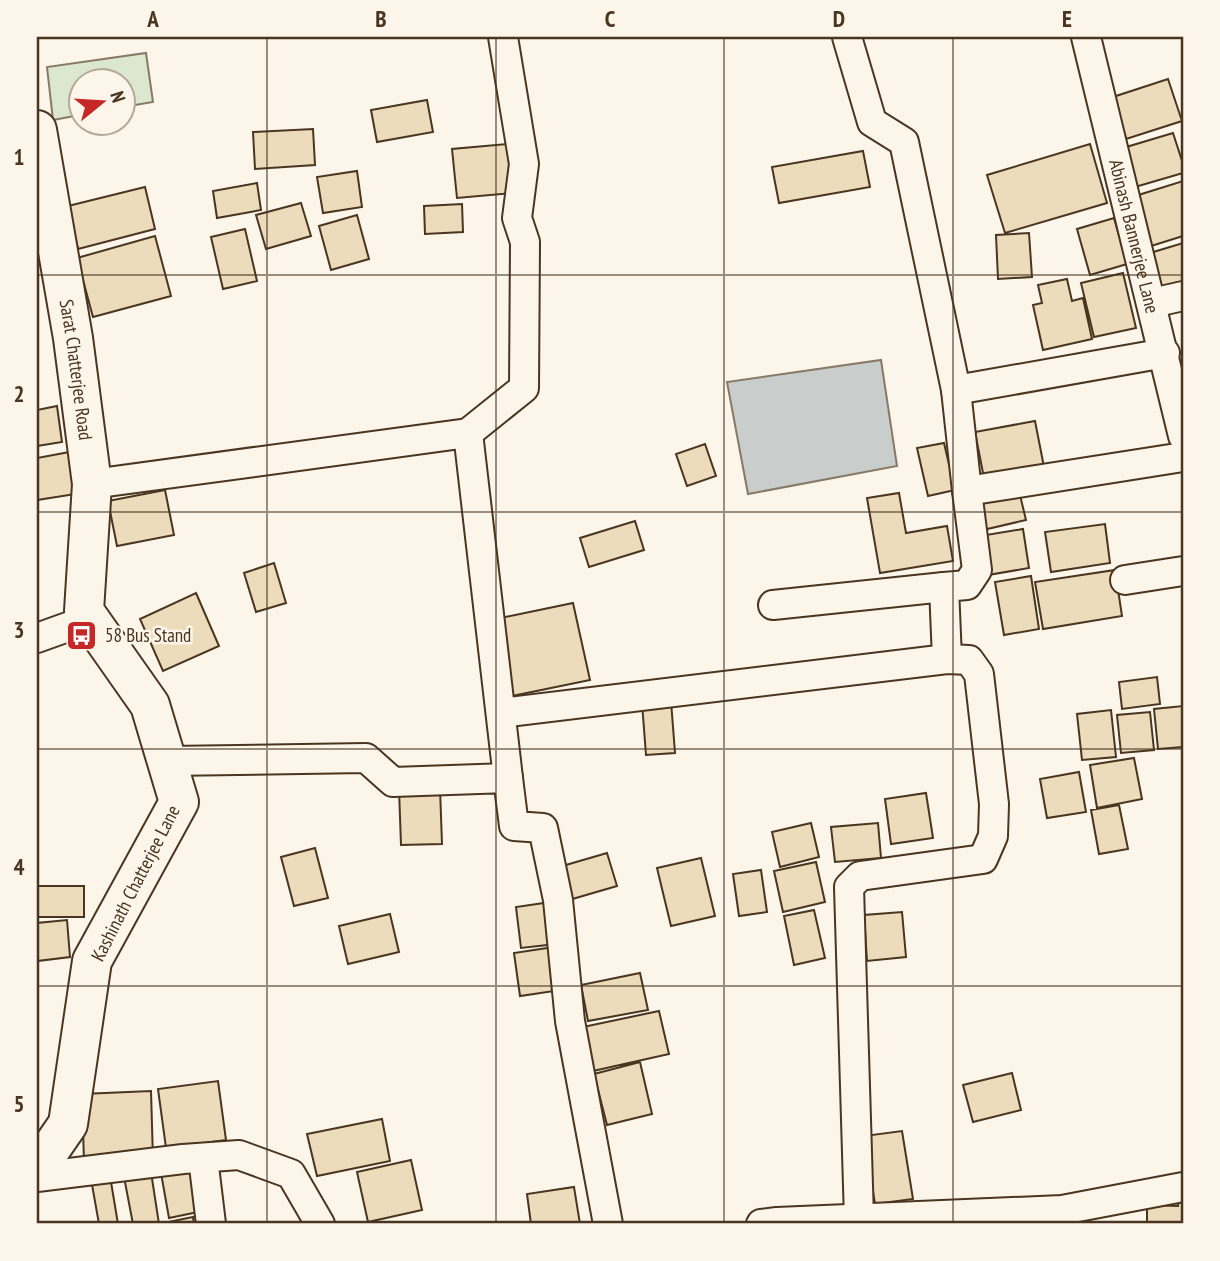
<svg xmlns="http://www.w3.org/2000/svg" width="1220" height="1261" viewBox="0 0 1220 1261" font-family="'PT Sans Narrow',sans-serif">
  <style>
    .green { fill: #dce7d0; stroke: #887966; stroke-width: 2 }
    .water { fill: #c9cecd; stroke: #887966; stroke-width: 2 }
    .building { fill: #ecdcbc; stroke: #4a3520; stroke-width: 2 }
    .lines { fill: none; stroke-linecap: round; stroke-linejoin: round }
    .street-casing { stroke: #4a3520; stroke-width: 32 }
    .secondary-casing { stroke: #4a3520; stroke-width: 42 }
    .street { stroke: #fbf6e9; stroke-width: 28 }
    .secondary { stroke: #fbf6e9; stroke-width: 38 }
    .grid { fill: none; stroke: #4a3520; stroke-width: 2; stroke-opacity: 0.55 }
    .labels { text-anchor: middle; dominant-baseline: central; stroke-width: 5; stroke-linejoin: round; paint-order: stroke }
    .street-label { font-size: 19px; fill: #4a3520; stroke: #fbf6e9 }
    .poi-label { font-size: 19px; fill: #4a3520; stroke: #fbf6e9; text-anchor: start }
    .neatline { fill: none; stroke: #4a3520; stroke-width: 2.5 }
    .grid-label { font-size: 23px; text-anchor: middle; font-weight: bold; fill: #4a3520 }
  </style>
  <rect width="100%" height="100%" fill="#fbf6e9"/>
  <path class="green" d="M146,53L153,102L123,107L122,80H80V115L53,120L47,67Z"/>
  <path class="water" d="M881,360L897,466L748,494L727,382Z"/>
  <path class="building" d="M1168,79L1182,121L1126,139L1113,97Z
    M427,100L433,132L377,142L371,110Z
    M313,129L315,165L255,169L253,132Z
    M1173,133L1183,164V173L1135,187L1123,148Z
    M507,144L512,193L457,198L452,149Z
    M1090,144L1107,203L1005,233L987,175Z
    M863,151L870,187L779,203L772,167Z
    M357,171L362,207L323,213L317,177Z
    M1183,181V236L1148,247L1132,197Z
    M257,183L261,210L217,218L213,191Z
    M145,187L155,229L78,249L68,206Z
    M301,203L311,236L266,249L256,215Z
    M462,204L463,232L425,234L424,206Z
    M357,215L369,259L331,270L319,226Z
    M1114,218L1127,264L1090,275L1077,229Z
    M245,229L257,281L223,289L211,237Z
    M1029,233L1032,277L998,279L996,235Z
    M155,236L171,296L93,317L77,258Z
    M1183,243V281L1161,288L1150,253Z
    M1123,273L1136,328L1094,337L1081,283Z
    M1067,279L1072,301L1083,298L1092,339L1043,350L1033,305L1042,303L1038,285Z
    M57,406L62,442L37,446V410Z
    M1035,421L1044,467L984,478L975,432Z
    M944,443L955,490L928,496L917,448Z
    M705,444L716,476L687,486L676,454Z
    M75,451L82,493L37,500V458Z
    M165,490L174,535L117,546L108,501Z
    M1019,491L1026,520L983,530L976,501Z
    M899,493L906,533L947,526L953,561L880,573L867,498Z
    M635,521L644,550L589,567L580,538Z
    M1105,524L1110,563L1051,572L1045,532Z
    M1023,529L1029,568L982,576L974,537Z
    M274,563L286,603L256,612L244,573Z
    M1115,570L1122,616L1043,629L1035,582Z
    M1031,576L1039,629L1004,635L995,582Z
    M196,593L219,646L163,671L140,619Z
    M573,603L590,680L512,696L496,619Z
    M1157,677L1160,704L1122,709L1119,682Z
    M671,701L675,753L646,755L642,703Z
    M1183,706V747L1158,749L1154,709Z
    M1111,710L1116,757L1082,760L1077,714Z
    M1150,712L1154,750L1121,753L1117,715Z
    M1134,758L1142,799L1097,808L1090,765Z
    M1079,772L1086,812L1047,818L1040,779Z
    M440,788L442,844L401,845L399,789Z
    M926,793L933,838L891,844L885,799Z
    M1119,805L1128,849L1099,854L1091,810Z
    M811,823L819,857L780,867L772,832Z
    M878,823L881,858L835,862L831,827Z
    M315,848L328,898L294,906L281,857Z
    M607,853L617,886L569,900L559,867Z
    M701,858L715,916L671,926L657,868Z
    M816,862L825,902L783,912L774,871Z
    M761,870L767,912L739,916L733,874Z
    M37,886H84V917H37Z
    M551,902L556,944L521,948L516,907Z
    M814,910L825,958L794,965L784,916Z
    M902,912L906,957L867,961L864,915Z
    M390,914L399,952L348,964L339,926Z
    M67,920L70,957L37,961V923Z
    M554,947L561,990L520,996L514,953Z
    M640,973L648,1010L588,1021L581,985Z
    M659,1011L669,1054L593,1071L583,1027Z
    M640,1062L652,1114L607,1125L594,1074Z
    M1012,1073L1021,1110L973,1122L963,1085Z
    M218,1081L226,1140L166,1148L158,1089Z
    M151,1091L153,1160L84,1162L82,1094Z
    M382,1119L390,1161L317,1176L307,1134Z
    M902,1131L913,1199L875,1204L864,1136Z
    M411,1160L422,1210L368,1222L357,1172Z
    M196,1167L203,1211L169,1218L161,1173Z
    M151,1172L159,1224H133L124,1177Z
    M110,1176L118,1224H99L91,1179Z
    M574,1187L580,1224H531L527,1194Z
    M1178,1199L1183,1200V1224H1147V1205L1178,1206Z
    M193,1217L194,1224H168V1222Z"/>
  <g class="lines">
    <defs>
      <g id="street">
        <path d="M847,37L872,122L904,142L956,390L1165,353"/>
        <path id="s1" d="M1086,37L1183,436"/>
        <path d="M1152,303L1183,296"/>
        <path d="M956,390L967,491"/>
        <path d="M468,433L524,388L525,242L517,218L524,164L503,37"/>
        <path d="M92,484L468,433L508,778"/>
        <path d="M1125,580L1183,571"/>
        <path d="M773,605L944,587"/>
        <path d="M37,638L90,619"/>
        <path d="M947,659L944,587L967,585L977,570L967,491L1183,457"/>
        <path d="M501,713L947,659L969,660L979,674L994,804L993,836L983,859L860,876L849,887L859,1219"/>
        <path d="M167,761L366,758L393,782L508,778L514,826L543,828L558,900L570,1021L608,1224"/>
        <path d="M203,1158L211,1224"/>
        <path d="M37,1177L183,1159L239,1155L291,1174L320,1224"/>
        <path d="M761,1224L777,1222L1062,1210L1183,1187"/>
      </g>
      <g id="secondary">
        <path id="s2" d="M37,130L73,338L92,484L84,611L150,705L179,802L92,961L68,1124L37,1169"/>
      </g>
    </defs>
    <use href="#street" class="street-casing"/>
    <use href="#secondary" class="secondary-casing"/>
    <use href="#street" class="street"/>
    <use href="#secondary" class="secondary"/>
  </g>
  <path class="grid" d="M267,37V1224M496,37V1224M724,37V1224M953,37V1224M37,275H1183M37,512H1183M37,749H1183M37,986H1183"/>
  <defs>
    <symbol id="bus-square" viewBox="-11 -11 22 22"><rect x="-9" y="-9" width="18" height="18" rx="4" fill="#c62828" stroke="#fbf6e9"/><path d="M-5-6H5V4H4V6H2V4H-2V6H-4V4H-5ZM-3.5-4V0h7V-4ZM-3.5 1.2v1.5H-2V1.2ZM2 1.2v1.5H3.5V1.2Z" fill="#fff"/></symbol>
  </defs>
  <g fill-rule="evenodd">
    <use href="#bus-square" x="64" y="618" width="35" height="35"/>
  </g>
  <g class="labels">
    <g class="street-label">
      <text stroke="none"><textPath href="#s1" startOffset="205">Abinash Bannerjee Lane</textPath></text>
      <text stroke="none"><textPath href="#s2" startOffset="243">Sarat Chatterjee Road</textPath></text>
      <text transform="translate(135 883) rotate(-63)">Kashinath Chatterjee Lane</text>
    </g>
    <g class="poi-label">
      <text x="105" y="635">58 Bus Stand</text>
    </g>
  </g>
  <rect width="1220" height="1261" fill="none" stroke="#fbf6e9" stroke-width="77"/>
  <g transform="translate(102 102) rotate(72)"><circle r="33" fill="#fbf6e9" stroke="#b4a999" stroke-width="2"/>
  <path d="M0-5L12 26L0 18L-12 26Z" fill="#c62828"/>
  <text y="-10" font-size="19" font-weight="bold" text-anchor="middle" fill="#4a3520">N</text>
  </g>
  <rect x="38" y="38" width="1144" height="1184" class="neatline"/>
  <g class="grid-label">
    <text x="153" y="27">A</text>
    <text x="381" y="27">B</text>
    <text x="610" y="27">C</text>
    <text x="839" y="27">D</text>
    <text x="1067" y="27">E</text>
    <text x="19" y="165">1</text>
    <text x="19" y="402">2</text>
    <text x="19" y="638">3</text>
    <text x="19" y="875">4</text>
    <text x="19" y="1112">5</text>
  </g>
</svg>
